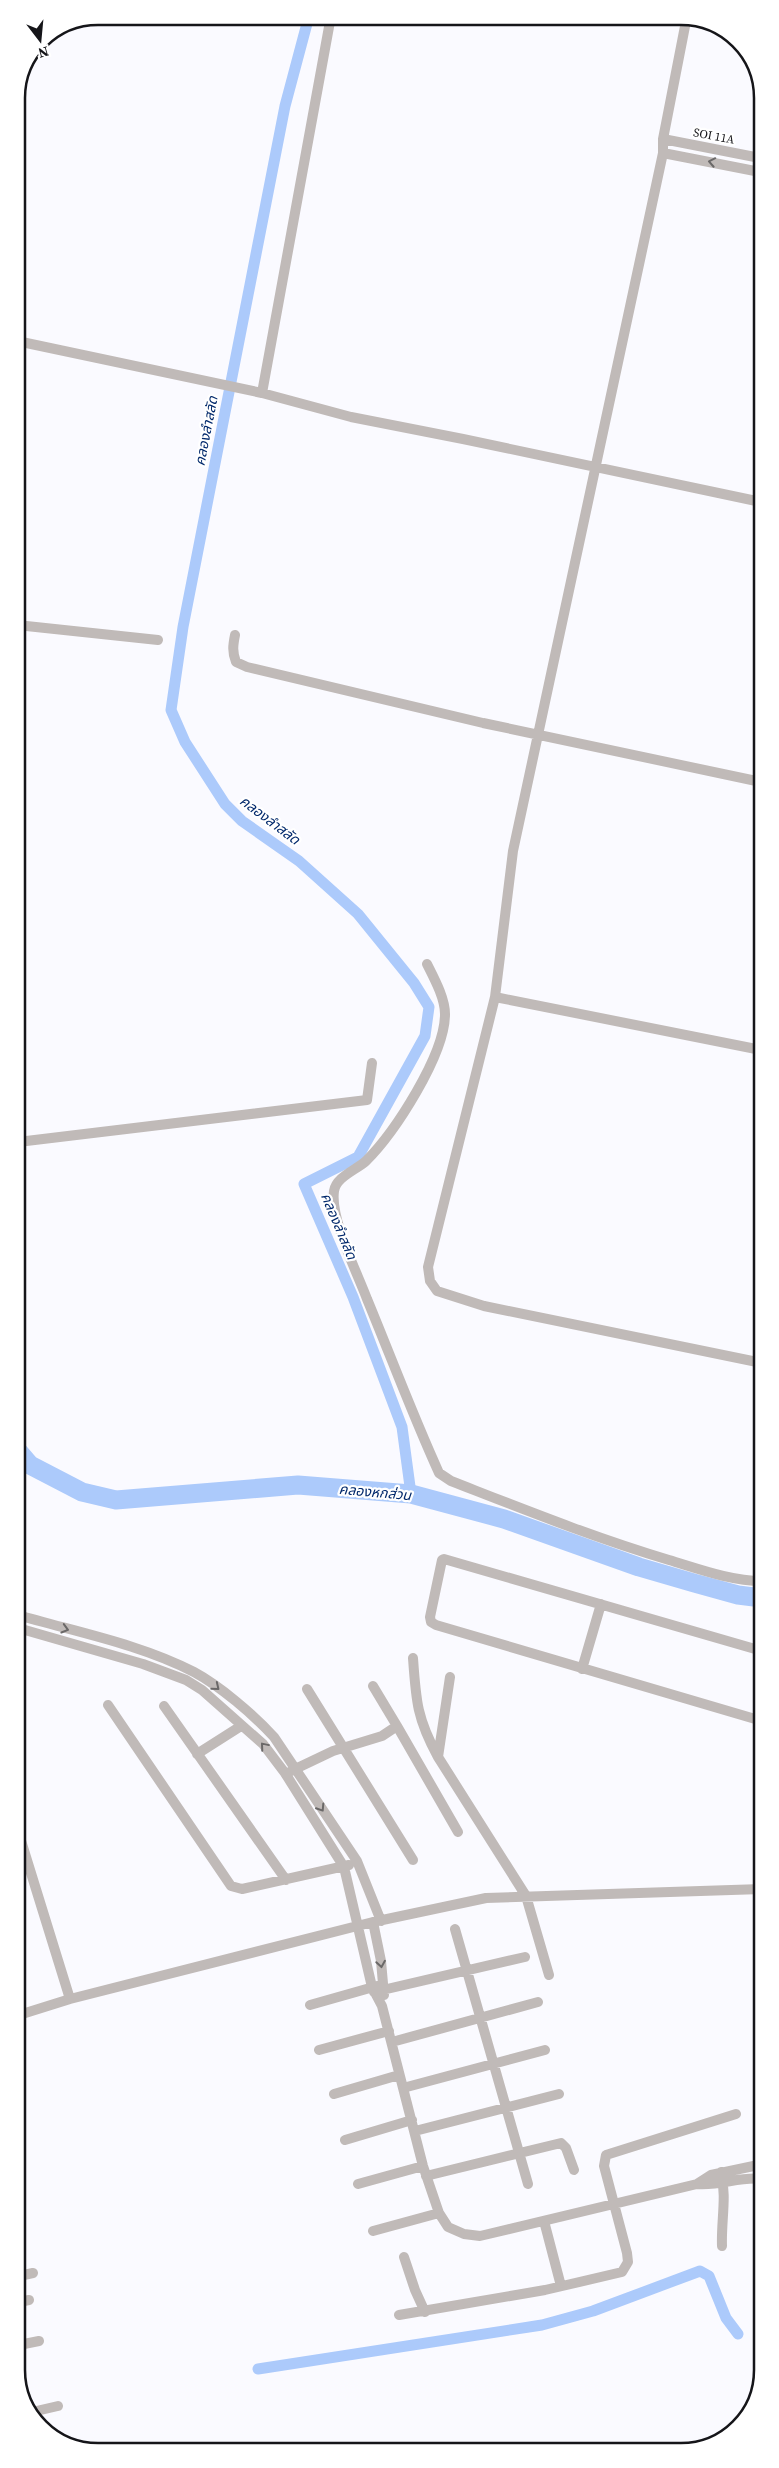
<svg xmlns="http://www.w3.org/2000/svg" width="779" height="2468" viewBox="0 0 779 2468" font-family="'Source Serif 4','Noto Sans Thai',serif">
  <style>
    .lines { fill: none; stroke-linecap: round; stroke-linejoin: round }
    .canal { stroke: #accafb; stroke-width: 11 }
    .river { stroke: #accafb; stroke-width: 19 }
    .minor { stroke: #c0bab8; stroke-width: 10 }
    .oneway { stroke: #6a6868 }
    .labels { text-anchor: middle; dominant-baseline: central; stroke-width: 4.5; stroke-linejoin: round; paint-order: stroke }
    .street-label { font-size: 12px; fill: #151519; stroke: #fff }
    .water-label { font-size: 14px; font-style: italic; fill: #01286b; stroke: #fff }
    .rim { fill: none; stroke: #151519; stroke-width: 2.5 }
  </style>
  <rect width="100%" height="100%" fill="#fafaff"/>
  <g class="lines">
    <path class="canal" d="M309,16L285,106L183,627L171,710L185,742L225,804L242,821L299,861L358,914L414,983L429,1007L425,1036L358,1157L304,1184L353,1297L402,1427L411,1494
      M258,2369L542,2325L593,2311L700,2271L709,2276L726,2318L738,2334"/>
    <path class="river" d="M18,1451L30,1465L82,1492L116,1500L298,1485L411,1494L504,1519L639,1567L694,1583L738,1595L762,1598"/>
    <path class="minor" d="M687,16L663,139V153L513,851L495,997L428,1267L430,1281L437,1291L484,1306L762,1363
      M663,139L760,158
      M663,153L760,172
      M17,341L262,393L351,417L463,439L761,502
      M262,393L331,16
      M17,625L158,640
      M235,635C233,645 232,652 236,662L247,667L483,723L761,782
      M427,964C434,978 445,998 445,1014C445,1055 395,1132 366,1161C356,1170 336,1177 334,1191C330,1219 357,1272 367,1299C391,1357 413,1416 439,1473L451,1481C523,1509 595,1538 669,1560C699,1569 731,1581 762,1581
      M495,997L761,1050
      M18,1142L367,1100L372,1063
      M18,1615C76,1632 140,1644 194,1672C220,1686 254,1715 274,1737L357,1861L381,1921
      M18,1628L143,1664L186,1680L202,1690L263,1744L285,1773L344,1867L372,1987L382,2006L423,2166L439,2213L448,2227L464,2234L480,2236L697,2184C722,2186 739,2176 763,2179
      M762,1651L444,1559L442,1560L430,1617L431,1622L436,1625L762,1721
      M413,1658C416,1701 417,1719 438,1757
      M582,1669L601,1604
      M450,1677L438,1757L526,1896L549,1975
      M373,1686L397,1726
      M307,1689L413,1860
      M108,1705L231,1886L242,1889L349,1865
      M164,1706L286,1880
      M197,1754L241,1726
      M291,1771L333,1751L382,1736L397,1726L458,1832
      M18,1831L70,1999L373,1922L486,1898L762,1889
      M373,1922L381,1961L384,1995
      M455,1929L528,2184
      M374,1992L525,1957
      M310,2005L377,1986
      M19,2015L70,1999
      M392,2042L538,2002
      M319,2050L389,2031
      M403,2088L545,2050
      M334,2094L399,2075
      M415,2131L559,2094
      M345,2140L412,2120
      M721,2172C727,2197 721,2221 722,2246
      M426,2176L561,2143L566,2148L574,2170
      M358,2184L423,2166
      M697,2184L711,2175L763,2164
      M544,2221L561,2286
      M373,2231L439,2213
      M404,2257L415,2290L425,2312
      M19,2276L33,2273
      M19,2302L29,2300
      M399,2315L545,2290L622,2272L628,2262L627,2253L604,2166L606,2155L736,2114
      M19,2345L39,2341
      M32,2412L58,2406"/>
  </g>
  <defs><path id="oneway-chevron" d="M-2-3.5L2.5 0L-2 3.5" fill="none" stroke-width="1.6" stroke-linecap="round" stroke-linejoin="round" transform="scale(1.25)"/></defs>
  <g class="oneway">
    <use href="#oneway-chevron" transform="translate(712 162) rotate(-169)"/>
    <use href="#oneway-chevron" transform="translate(65 1629) rotate(16)"/>
    <use href="#oneway-chevron" transform="translate(216 1687) rotate(39)"/>
    <use href="#oneway-chevron" transform="translate(264 1746) rotate(-130)"/>
    <use href="#oneway-chevron" transform="translate(321 1808) rotate(57)"/>
    <use href="#oneway-chevron" transform="translate(381 1964) rotate(81)"/>
  </g>
  <g class="labels">
    <g class="street-label">
      <text transform="translate(714 136) rotate(11)">SOI 11A</text>
    </g>
    <g class="water-label">
      <text transform="translate(206 431) rotate(-79)">คลองลำสลัด</text>
      <text transform="translate(270 820) rotate(37)">คลองลำสลัด</text>
      <text transform="translate(339 1226) rotate(67)">คลองลำสลัด</text>
      <text transform="translate(375 1492) rotate(5)">คลองหกส่วน</text>
    </g>
  </g>
  <path d="M0 0H779V2468H0ZM98 25H681A73 73 0 0 1 754 98V2370A73 73 0 0 1 681 2443H98A73 73 0 0 1 25 2370V98A73 73 0 0 1 98 25Z" fill="#fff" fill-rule="evenodd"/>
  <path class="rim" d="M98 25H681A73 73 0 0 1 754 98V2370A73 73 0 0 1 681 2443H98A73 73 0 0 1 25 2370V98A73 73 0 0 1 98 25Z"/>
  <g transform="translate(40 40) rotate(164)" stroke="#ffffff" stroke-width="4" paint-order="stroke">
  <path d="M0-4L9 19L0 12L-9 19Z" fill="#151519"/>
  <text y="-8" font-size="14" font-weight="bold" text-anchor="middle" fill="#151519">N</text>
  </g>
</svg>
